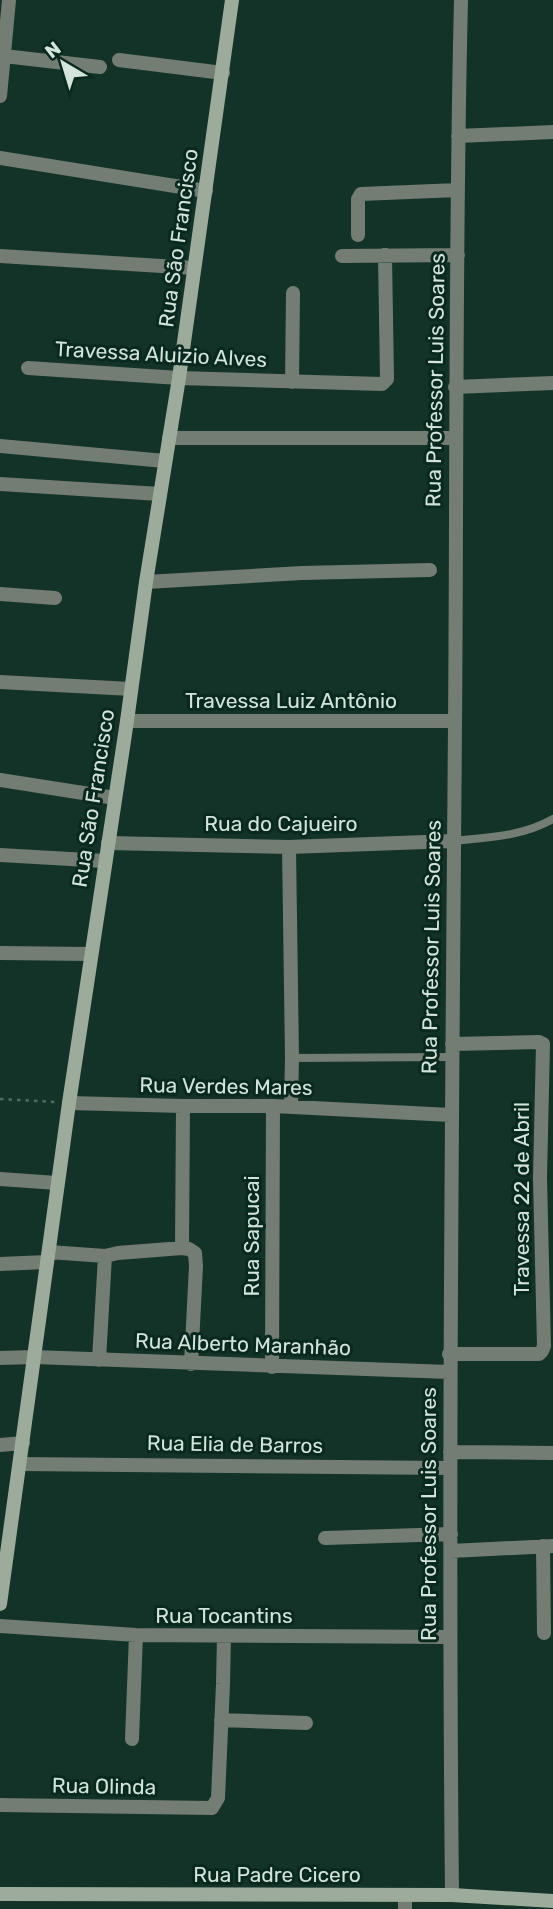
<svg xmlns="http://www.w3.org/2000/svg" width="553" height="1909" viewBox="0 0 553 1909" font-family="Rubik,sans-serif">
  <style>
    .lines { fill: none; stroke-linecap: round; stroke-linejoin: round }
    .path { stroke: #4f6a60; stroke-width: 2.5; stroke-dasharray: 3.5 5; stroke-linecap: butt }
    .lane { stroke: #737d73; stroke-width: 8 }
    .street { stroke: #737d73; stroke-width: 14 }
    .secondary { stroke: #9cab9b; stroke-width: 14 }
    .labels { text-anchor: middle; dominant-baseline: central; stroke-width: 6; stroke-linejoin: round; paint-order: stroke }
    .street-label { font-size: 21px; fill: #d2e4dc; stroke: #09291e }
  </style>
  <rect width="100%" height="100%" fill="#143328"/>
  <g class="lines">
    <path class="path" d="M0,1099L56,1102"/>
    <path class="lane" d="M453,841C489,837 521,837 553,819
      M292,1058L452,1057"/>
    <path class="street" d="M4,56L100,67
      M119,60L223,73
      M0,96L9,0
      M458,136L553,132
      M0,158L206,191
      M358,235V199L361,194L458,190
      M0,256L194,268
      M342,256L458,255
      M28,368L179,378L382,384L387,379L385,255
      M292,382L293,293
      M455,387L553,383
      M169,438H456
      M0,446L165,461
      M0,484L160,494
      M146,582L302,573L430,570
      M0,594L55,598
      M0,682L131,689
      M127,721H455
      M0,780L115,798
      M108,843L289,847L453,841
      M289,847L292,1058L291,1107
      M0,855L105,861
      M0,953L91,954
      M69,1103L183,1106H273L451,1115
      M0,1179L57,1183
      M182,1248L183,1106
      M49,1252L105,1256L99,1360
      M105,1256L118,1253L182,1248L189,1249L195,1253L196,1266L191,1364
      M0,1264L47,1262
      M449,1354H539L542,1351L544,1346L540,1178L543,1044L539,1042L452,1044
      M0,1358L34,1357L450,1372
      M272,1367L273,1106
      M0,1445L23,1443
      M450,1452L553,1453
      M20,1464L450,1468
      M325,1538L451,1534
      M543,1546L544,1633
      M451,1551L553,1546
      M0,1626L136,1635L449,1637
      M221,1720L306,1723
      M132,1739L136,1635
      M0,1805L212,1808L218,1798L223,1684L224,1636
      M452,1895C448,1504 452,1114 455,724C457,482 455,241 461,0
      M405,1909V1895"/>
    <path class="secondary" d="M0,1604L69,1103L127,721L146,582L179,378L232,0
      M0,1894L452,1895L553,1901"/>
  </g>
  <g class="labels">
    <g class="street-label">
      <text transform="translate(178 238) rotate(-82)">Rua São Francisco</text>
      <text transform="translate(161 354) rotate(3)">Travessa Aluizio Alves</text>
      <text transform="translate(435 380) rotate(-89)">Rua Professor Luis Soares</text>
      <text x="291" y="700">Travessa Luiz Antônio</text>
      <text transform="translate(93 798) rotate(-81)">Rua São Francisco</text>
      <text x="281" y="823">Rua do Cajueiro</text>
      <text transform="translate(431 947) rotate(-89)">Rua Professor Luis Soares</text>
      <text transform="translate(226 1086) rotate(1)">Rua Verdes Mares</text>
      <text transform="translate(521 1199) rotate(-90)">Travessa 22 de Abril</text>
      <text transform="translate(251 1236) rotate(-90)">Rua Sapucai</text>
      <text transform="translate(243 1344) rotate(2)">Rua Alberto Maranhão</text>
      <text transform="translate(235 1444) rotate(1)">Rua Elia de Barros</text>
      <text transform="translate(428 1514) rotate(-90)">Rua Professor Luis Soares</text>
      <text x="224" y="1615">Rua Tocantins</text>
      <text transform="translate(104 1786) rotate(1)">Rua Olinda</text>
      <text x="277" y="1874">Rua Padre Cicero</text>
    </g>
  </g>
  <g transform="translate(63 63) rotate(322)" stroke="#09291e" stroke-width="5" paint-order="stroke">
  <path d="M0-5L12 26L0 18L-12 26Z" fill="#d2e4dc"/>
  <text y="-10" font-size="19" font-weight="bold" text-anchor="middle" fill="#d2e4dc">N</text>
  </g>
</svg>
